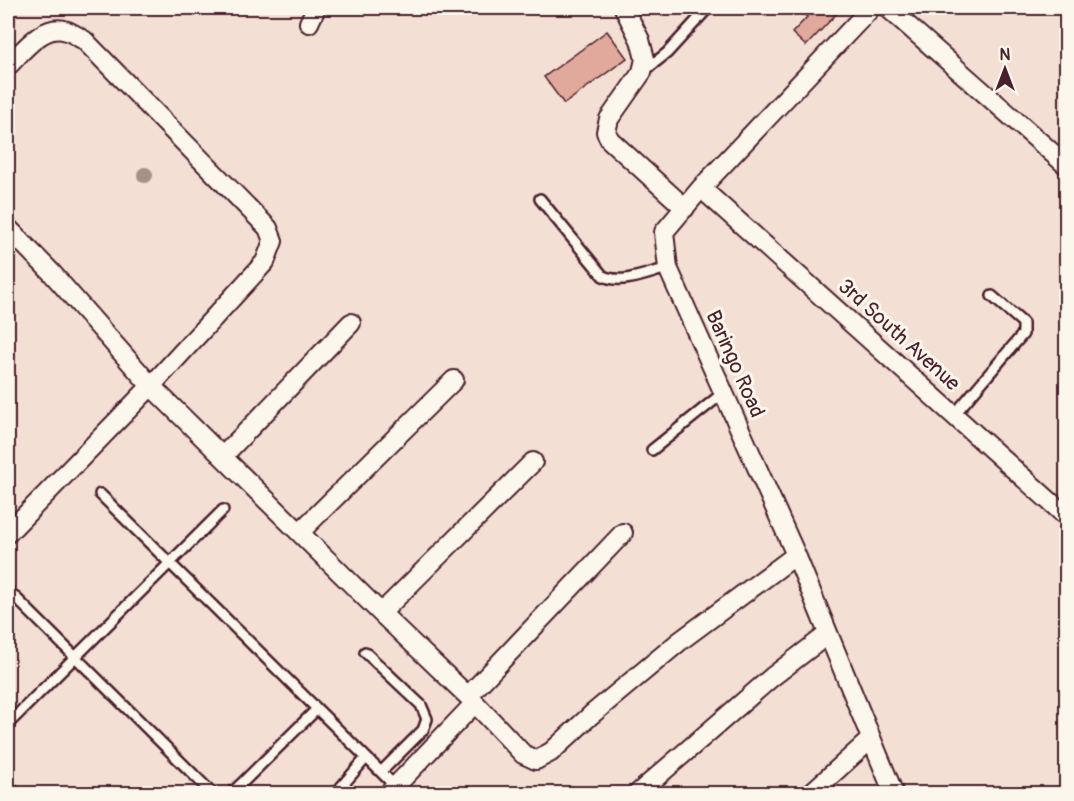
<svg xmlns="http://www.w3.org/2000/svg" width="1074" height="801" viewBox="0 0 1074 801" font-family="Pangolin,sans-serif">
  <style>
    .building { fill: #e1a89c; stroke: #4a1f2b; stroke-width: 1.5 }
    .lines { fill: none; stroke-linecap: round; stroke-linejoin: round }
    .lane-casing { stroke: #4a1f2b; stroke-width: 14 }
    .street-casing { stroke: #4a1f2b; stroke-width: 22 }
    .lane { stroke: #fbf7ec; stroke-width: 9 }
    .street { stroke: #fbf7ec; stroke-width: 18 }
    .tree { fill: #a89086 }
    .labels { text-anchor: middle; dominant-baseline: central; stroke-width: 6; stroke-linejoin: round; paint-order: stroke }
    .street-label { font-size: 21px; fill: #4a1f2b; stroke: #fbf7ec }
  </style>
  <rect width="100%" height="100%" fill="#f3dfd4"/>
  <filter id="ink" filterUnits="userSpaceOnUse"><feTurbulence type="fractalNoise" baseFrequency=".0167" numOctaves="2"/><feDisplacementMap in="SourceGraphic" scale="12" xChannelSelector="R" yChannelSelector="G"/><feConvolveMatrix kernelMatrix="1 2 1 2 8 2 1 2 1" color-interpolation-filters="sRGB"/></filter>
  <g filter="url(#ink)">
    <path class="building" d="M798,8H839L841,9L806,46L792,33L807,17Z
      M607,31L627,58L564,104L544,77Z"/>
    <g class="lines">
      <defs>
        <path id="lane" d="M644,71L667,53L708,8
          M540,199L603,276C622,285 648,273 668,268
          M954,415L1023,334V323L992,296
          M652,450L723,393
          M100,494L395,786
          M10,592L213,794
          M365,652L421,705L427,719L423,730L381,772
          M8,724L223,510
          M8,785L16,794
          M231,794L317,709
          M335,794L366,758"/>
        <path id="street" d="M624,8L640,40L645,59L642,72L609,119L606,132L610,140L685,208
          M871,8L701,188L664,232L668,268L796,555L894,794
          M888,8L1066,165
          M309,23L316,8
          M8,66C22,52 44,22 67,31C73,33 78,37 84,40L268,228L273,241L265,262L151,386L8,533
          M701,188L1066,516
          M8,228L51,272L151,386L381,613L475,703L523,754L536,760L551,752L591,715L680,641L796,555
          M223,456L351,323
          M300,532L454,380
          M381,613L533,462
          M468,696L623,533
          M388,794L475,703
          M637,794L772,677L828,634
          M810,794L871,739"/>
      </defs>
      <use href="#lane" class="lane-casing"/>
      <use href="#street" class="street-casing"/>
      <use href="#lane" class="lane"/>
      <use href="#street" class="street"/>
    </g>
    <circle class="tree" cx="145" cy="175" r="8"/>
  </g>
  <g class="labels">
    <g class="street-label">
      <text transform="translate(899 335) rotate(42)">3rd South Avenue</text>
      <text transform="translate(735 364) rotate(66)">Baringo Road</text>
    </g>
  </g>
  <rect width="1074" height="801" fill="none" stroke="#fbf7ec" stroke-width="30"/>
  <rect x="15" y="15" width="1044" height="771" fill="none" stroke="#4a1f2b" stroke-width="2" filter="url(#ink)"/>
  <g transform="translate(1005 69)" stroke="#fbf7ec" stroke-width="4.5" paint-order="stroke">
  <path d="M0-4.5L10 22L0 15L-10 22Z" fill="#4a1f2b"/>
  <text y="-9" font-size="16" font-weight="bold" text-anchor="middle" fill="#4a1f2b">N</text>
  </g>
</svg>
